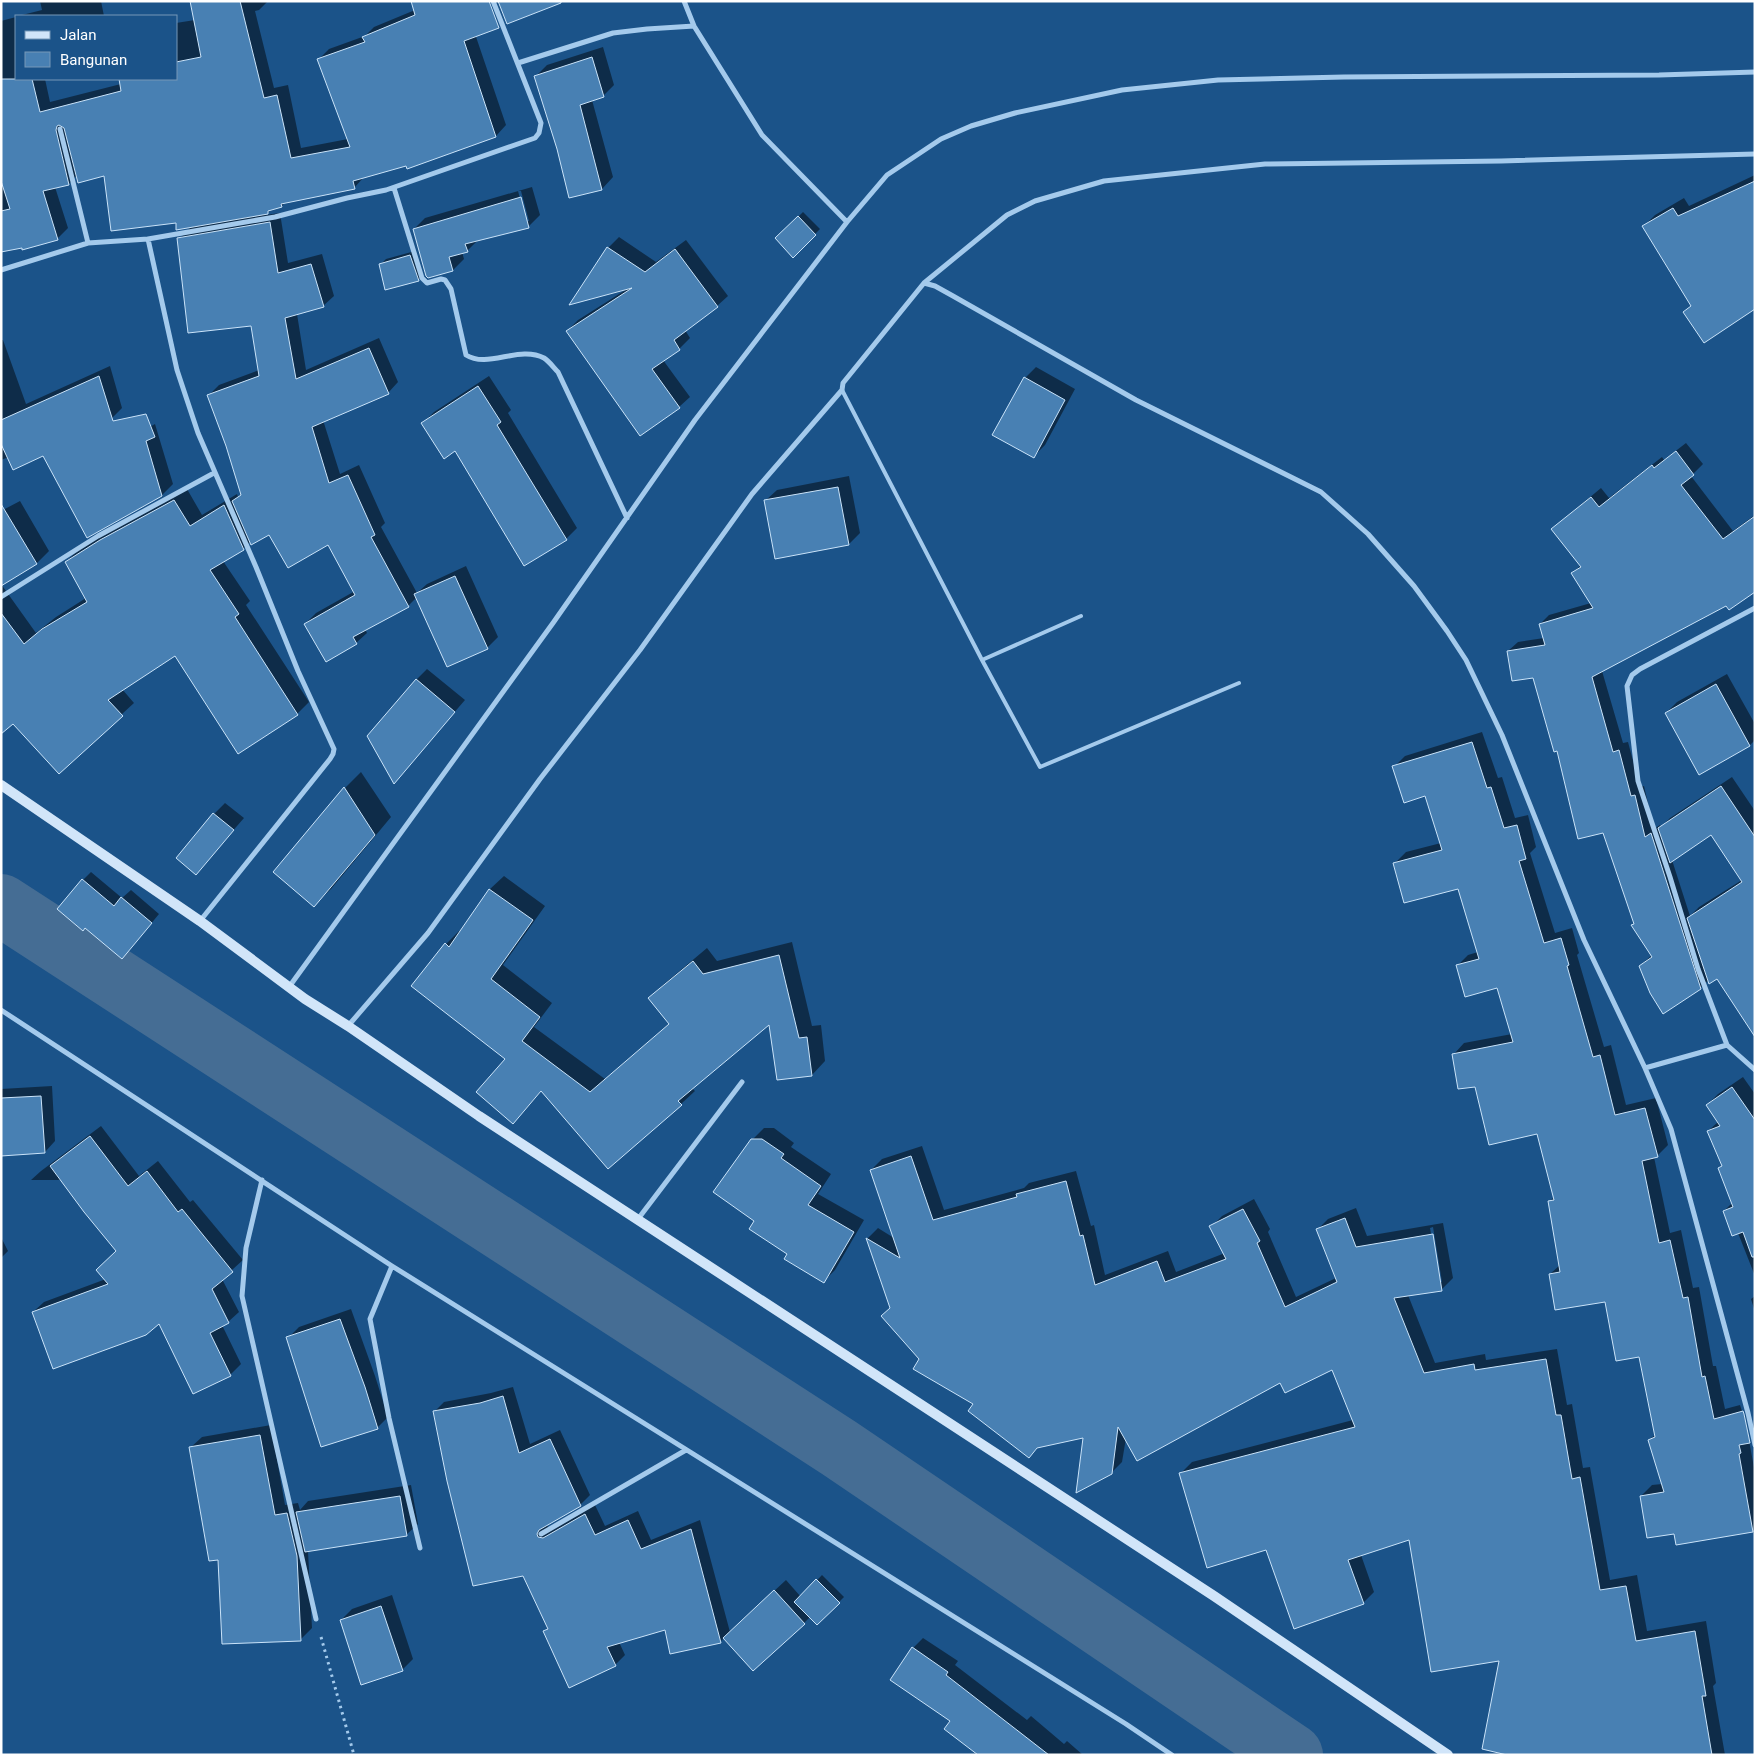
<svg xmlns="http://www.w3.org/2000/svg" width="1756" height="1756" viewBox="0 0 1756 1756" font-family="Roboto,sans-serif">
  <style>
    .shadow { fill: #0007; fill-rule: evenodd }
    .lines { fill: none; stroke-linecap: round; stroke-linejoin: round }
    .river { stroke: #456d94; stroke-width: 62 }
    .building { fill: #4880b3; stroke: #cae3f9 }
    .path { stroke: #a4caec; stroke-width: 3; stroke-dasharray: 2.5 4; stroke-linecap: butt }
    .lane { stroke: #a4caec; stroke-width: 4 }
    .street { stroke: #a4caec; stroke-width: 5 }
    .secondary { stroke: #d1e5f9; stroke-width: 10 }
  </style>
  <rect width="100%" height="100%" fill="#1b5389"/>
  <path class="shadow" d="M40,1H101L104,16H18L42,10Z
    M191,1H268L259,10L255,11L274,88L288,85L301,148L348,139L319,59L329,49L365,36L374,27L415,10L472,25L506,125L496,136L408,168L407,165L364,177L354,188L286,201L282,206L272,209L265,215L280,213L288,263L322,254L334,296L323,306L297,314L306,370L379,338L398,382L388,393L323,420L340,474L359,465L385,523L381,527L417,593L427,584L466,566L498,637L487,648L417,597L408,606L365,629L367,633L356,643L305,624L316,613L355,591L329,544L269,533L251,541L243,549L223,561L250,601L246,605L309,702L297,714L176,654L122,689L134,703L59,772L14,722L1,732V511L20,501L49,551L37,563L1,584L36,633L56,617L86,598L66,562L78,550L114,528L187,489L202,515L237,494L238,497L242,493L209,395L219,385L259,370L252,324L179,239L192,226L177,222L105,174L77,175L69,184L55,187L68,228L57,239L1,251V21L16,17V79H45L50,102L121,84L120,79H176V23L195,20Z
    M603,47L614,85L603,96L592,100L613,177L602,189L558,149L536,76L547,65Z
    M1755,175V307L1685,312L1692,305L1644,226L1655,215L1684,198L1689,206Z
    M532,187L540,215L529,226L479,239L467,251L462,252L464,259L453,270L414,229L425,218ZM518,191H521L529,221H526Z
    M803,212L820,229L793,256L777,238Z
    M619,237L656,262L686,240L728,296L717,306L685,330L690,338L679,349L663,360L690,397L679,407L567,331L578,320L627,289L572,303L608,248Z
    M415,251L423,275L418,280L380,265L386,259Z
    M1,340H3L26,404L110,366L122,408L112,418L1,460Z
    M1036,367L1075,389L1045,445L1034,456L1025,378Z
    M489,376L511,410L508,413L577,528L566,539L423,423L434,412Z
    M155,424L173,484L162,495L70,472Z
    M1686,443L1703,464L1691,476L1733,531L1755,515V590L1602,671L1623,743L1628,742L1640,787L1644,786L1654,829L1660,825L1661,827L1670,818L1732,777L1755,811V1001L1715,966L1710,979L1700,988L1640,966L1652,955L1635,923L1604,832L1558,749L1534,677L1508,651L1518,642L1544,638L1540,624L1549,615L1591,603L1573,573L1581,565L1552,529L1601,488L1609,498L1662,457L1664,460ZM1711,834L1742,880L1699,907L1690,916L1672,860Z
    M849,476L860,533L849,544L765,501L777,490Z
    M427,669L465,700L394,782L416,680Z
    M1727,674L1755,724V740L1750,745L1666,713L1677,702Z
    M1482,732L1498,778L1502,777L1515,818L1528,815L1536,847L1530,853L1555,933L1572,928L1579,953L1577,955L1604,1047L1611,1045L1626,1105L1656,1098L1668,1145L1657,1156L1654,1157L1670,1233L1681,1230L1693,1288L1699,1287L1713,1366H1716L1725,1409L1740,1405L1746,1424L1755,1473V1529L1752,1531L1676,1533L1641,1496L1652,1485L1662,1484L1649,1440L1656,1434L1640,1356L1606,1301L1550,1274L1560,1265L1549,1202L1554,1197L1538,1132L1476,1085L1454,1054L1464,1043L1512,1034L1498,986L1457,966L1468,955L1478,952L1459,888L1395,863L1406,852L1441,843L1426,795L1394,767L1405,756Z
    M361,772L391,817L331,889L314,905L275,872L345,788Z
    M225,803L244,818L196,873L214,814Z
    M91,872L122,898L131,890L159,914L130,949L83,880Z
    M504,876L545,906L503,965L552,1003L534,1027L605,1079L670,1023L650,998L663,985L707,948L717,961L792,942L812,1026L821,1025L825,1061L812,1075L778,1079L770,1023L692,1088L695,1091L681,1104L608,1167L542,1090L526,1109L507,1059L446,944L459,931L461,932L490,889Z
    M1743,1077L1755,1094V1276L1738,1233L1724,1211L1733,1202L1720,1168L1722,1165L1708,1131L1718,1122L1707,1105L1718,1094Z
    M52,1086L55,1141L45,1152L1,1154V1089Z
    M101,1126L139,1176L158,1161L190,1202L193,1200L243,1260L222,1279L239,1312L228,1322L222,1325L241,1364L230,1375L160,1322L33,1312L44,1302L106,1279L118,1251L74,1180H31L41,1171Z
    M764,1128H774L794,1143L791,1147L831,1174L818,1194L864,1220L835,1270L824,1281L789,1254L755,1221L752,1140Z
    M922,1146L944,1210L1024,1188L1029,1183L1076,1171L1091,1226L1094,1225L1105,1275L1168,1251L1176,1272L1225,1253L1211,1227L1222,1216L1254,1199L1270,1229L1268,1232L1296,1297L1336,1278L1317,1230L1328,1219L1356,1208L1367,1236L1443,1223L1453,1278L1442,1289L1408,1295L1435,1363L1485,1354L1486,1360L1557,1349L1567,1405L1572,1404L1583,1468L1590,1467L1610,1580L1637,1575L1647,1631L1706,1621L1716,1683L1713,1686L1725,1755H1605L1501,1660L1410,1538L1361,1555L1374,1592L1363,1603L1267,1549L1181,1473L1192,1462L1353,1420L1333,1369L1280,1381L1126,1438L1122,1462L1111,1473L1085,1437L1039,1446L1029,1456L975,1404L920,1359L891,1307L867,1239L878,1228L894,1238L871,1170L882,1159ZM1433,1227L1442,1282H1440L1430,1228Z
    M1,1237L8,1251L1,1258Z
    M1755,1296V1312L1751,1299Z
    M351,1309L375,1376L388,1417L377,1428L288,1338L299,1327Z
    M513,1387L530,1444L560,1430L590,1495L580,1505L546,1524L549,1528L595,1505L605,1526L638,1511L651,1540L700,1520L730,1632L786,1580L801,1597L822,1575L844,1597L817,1624L810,1617L804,1623L724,1638L720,1642L666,1628L619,1642L625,1655L615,1665L544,1632L549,1627L524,1574L434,1412L444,1402L491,1393Z
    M271,1425L285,1505L298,1503L300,1510L308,1501L411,1485L418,1524L406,1535L308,1551L312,1628L301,1639L219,1559L190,1448L202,1437Z
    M392,1595L413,1659L402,1670L341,1620L352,1609Z
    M923,1638L958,1661L955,1665L1027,1720L1031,1716L1064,1744L1067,1741L1083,1755H980L952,1721L913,1648Z"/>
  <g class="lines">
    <path class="river" d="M1,905L839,1448L1292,1755"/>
  </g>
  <path class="building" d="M190,1H240L264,98L277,95L291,158L350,147L317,59L365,42L362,37L415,15L411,1H489L499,28L464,41L496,137L407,169L406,166L353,181L355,189L281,204L282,207L268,211V214L176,230V223L111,231L104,176L78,183L64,128L59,125L57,126L56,130L69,185L43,191L58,240L22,250V248L1,252V211L10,209L1,181V79H32L40,112L121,91L119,79H176V62L201,57Z
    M498,1H561V3L507,24Z
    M592,57L604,97L580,105L602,190L569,198L557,149L534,76Z
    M1755,181V309L1704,343L1683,312L1691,306L1642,226L1673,208L1678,216Z
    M521,197L529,228L465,244L468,252L449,257L453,271L428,278L426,276L413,229Z
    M798,216L816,235L793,258L775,238Z
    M270,222L278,273L311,264L324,307L285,318L296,379L369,348L389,394L312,427L329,483L348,475L375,535L371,537L409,607L353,637L357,644L326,662L304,624L355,595L328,545L288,568L269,535L251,545L232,501L241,495L226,446L207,395L259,376L251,326L188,333L177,238Z
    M607,247L645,272L675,249L718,307L674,340L680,350L652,369L680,408L640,436L566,331L632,288L569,305Z
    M410,255L419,281L385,290L379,264Z
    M99,376L113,421L146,414L155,437L146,441L162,496L87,538L43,456L13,470L1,444V420Z
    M1024,377L1065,400L1034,458L992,435Z
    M478,386L501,422L497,425L567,540L524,566L455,451L444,459L421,423Z
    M1676,451L1694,475L1681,485L1723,539L1755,516V592L1729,610L1726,606L1592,677L1613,752L1619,750L1631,796L1635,795L1645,837L1651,833L1701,989L1663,1014L1650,993L1639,966L1652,957L1631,925L1634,924L1603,833L1578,839L1557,751L1554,752L1533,678L1512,681L1507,651L1545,645L1539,624L1593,608L1571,573L1581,567L1551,529L1591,497L1599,507L1652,465L1654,468Z
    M838,487L849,545L775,559L764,500Z
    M174,500L190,526L224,505L244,550L210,570L239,614L235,617L298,715L238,754L175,656L108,700L123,716L59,774L13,724L1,734V613L24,644L42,629L87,602L65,562L100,540Z
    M1,504L37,564L1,586Z
    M455,576L488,649L447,667L414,594Z
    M416,679L455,712L394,784L367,736Z
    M1716,684L1750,746L1699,775L1665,713Z
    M1472,742L1487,788L1491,787L1504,828L1517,825L1526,859L1519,861L1544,943L1561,938L1569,965L1567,966L1593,1057L1600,1055L1615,1115L1645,1108L1658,1157L1642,1161L1659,1243L1670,1240L1683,1298L1688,1297L1702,1377L1705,1376L1714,1419L1743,1411L1744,1414L1750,1443L1739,1445L1741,1453L1739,1454L1753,1532L1676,1545L1674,1534L1647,1538L1640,1496L1664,1492L1648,1440L1655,1437L1639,1357L1616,1361L1605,1302L1555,1310L1549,1274L1560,1272L1548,1201L1554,1200L1537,1134L1489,1145L1475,1087L1458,1089L1452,1054L1513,1042L1497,988L1465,997L1456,965L1479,959L1458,889L1404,903L1393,863L1442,850L1425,796L1404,803L1392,766Z
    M1721,786L1755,837V1037L1717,979L1709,984L1687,918L1742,882L1711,835L1670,863L1658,828Z
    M344,787L375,835L314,907L273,872Z
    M213,813L234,830L196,875L176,858Z
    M82,879L114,906L121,897L152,923L122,959L85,928L83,931L57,909Z
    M489,889L533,920L491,979L540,1017L522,1041L590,1092L669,1024L648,998L693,961L703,974L779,955L799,1038L807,1037L812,1076L777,1080L769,1025L678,1101L682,1105L608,1169L541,1091L513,1124L476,1092L505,1059L411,986L445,943L449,947Z
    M1732,1087L1755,1120V1257H1752L1743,1232L1732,1236L1723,1211L1733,1207L1718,1168L1722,1166L1707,1131L1720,1126L1706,1105Z
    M41,1096L45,1153L1,1156V1098Z
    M90,1136L128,1186L147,1171L178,1212L182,1209L233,1272L212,1289L229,1323L210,1333L231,1376L193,1394L159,1324L146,1335L53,1369L32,1312L108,1284L96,1270L116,1251L84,1212L50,1166Z
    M751,1139H762L784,1154L781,1158L821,1186L808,1205L854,1232L824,1283L784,1259L787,1254L749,1229L754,1221L713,1192Z
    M911,1156L933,1220L1017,1197L1016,1194L1066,1181L1080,1236L1083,1235L1095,1285L1157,1261L1165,1282L1226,1259L1209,1226L1243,1209L1260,1241L1257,1243L1285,1307L1337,1282L1316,1229L1345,1218L1356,1247L1433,1234L1442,1291L1394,1298L1424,1373L1474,1364L1475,1370L1546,1359L1556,1415H1561L1572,1479L1580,1477L1600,1590L1626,1586L1636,1641L1695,1631L1706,1696H1702L1712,1755H1507L1482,1749L1499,1661L1431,1672L1409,1540L1348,1560L1364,1604L1294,1629L1266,1550L1207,1568L1179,1473L1355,1427L1332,1370L1285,1393L1280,1383L1137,1461L1118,1427L1112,1474L1076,1493L1083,1438L1037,1448L1029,1458L968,1411L973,1404L913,1369L919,1359L881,1316L890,1308L866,1238L900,1258L870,1170Z
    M340,1319L365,1387L378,1429L321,1447L286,1337Z
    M503,1396L519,1453L550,1439L581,1506L539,1530L537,1534L538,1537L543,1538L585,1514L595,1535L628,1520L641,1549L691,1529L721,1643L670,1654L665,1630L607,1647L616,1666L569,1688L543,1631L548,1629L523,1576L473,1586L447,1481L433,1411L480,1403Z
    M260,1435L275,1515L287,1513L297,1556L301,1641L222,1644L218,1560L209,1561L189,1447Z
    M400,1496L407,1536L305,1552L296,1512Z
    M816,1579L840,1603L817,1625L794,1602Z
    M774,1590L805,1624L753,1671L723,1638Z
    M381,1606L403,1671L361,1685L340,1620Z
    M912,1647L948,1672L946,1675L1049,1755H978L944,1729L950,1721L890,1680Z"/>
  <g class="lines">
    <path class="path" d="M321,1637L354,1755"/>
    <path class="lane" d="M842,390L982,660L1040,767L1239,683
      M982,660L1081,616"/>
    <path class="street" d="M684,1L694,26L762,135L847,222
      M518,63L613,33L647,29L694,26
      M60,129L88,243
      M394,188L422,278L427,283L441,279L445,280L451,289L466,355C488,369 519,345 544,358C549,361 554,368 558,372L627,518
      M148,239L177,370L198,433L256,567L298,671L334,749L333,754L330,759L200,921
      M1,270L88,243L148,239L275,217L347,198L386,190L535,138L539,133L541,123L493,1
      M924,283L935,286L953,296L1136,400L1321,492L1368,534L1414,586L1447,631L1466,660L1502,735L1584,940L1645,1068L1671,1129L1748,1413L1755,1445
      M1,597L98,536L214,473
      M289,987L553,623L695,420L847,222L887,175L941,139L971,126L1015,113L1122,90L1218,80L1344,77L1659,75L1755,72
      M1,1010L392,1266L1126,1724L1172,1755
      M348,1026L428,933L540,779L640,650L752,494L842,390L843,383L924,283L1007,215L1035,201L1104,181L1265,164L1501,161L1755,154
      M1727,1045L1698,969L1670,877L1638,781L1627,686L1632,675L1640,669L1755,608
      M1645,1068L1727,1045L1755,1070
      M262,1180L246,1248L242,1296L316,1619
      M638,1219L742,1082
      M392,1266L370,1319L389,1418L420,1548
      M541,1534L686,1450"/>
    <path class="secondary" d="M1,785L200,921L305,999L348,1026L479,1116L1214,1596L1448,1755"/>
  </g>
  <rect width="1756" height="1756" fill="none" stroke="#ffffff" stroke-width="5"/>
  <rect x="15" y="15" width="162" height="65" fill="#1b5389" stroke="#7698b8"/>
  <rect x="25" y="31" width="25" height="8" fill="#d1e5f9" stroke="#7698b8"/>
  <text x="60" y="40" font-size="15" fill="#ffffff">Jalan</text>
  <rect x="25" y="52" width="25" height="15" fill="#4880b3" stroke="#7698b8"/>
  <text x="60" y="65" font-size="15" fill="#ffffff">Bangunan</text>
</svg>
